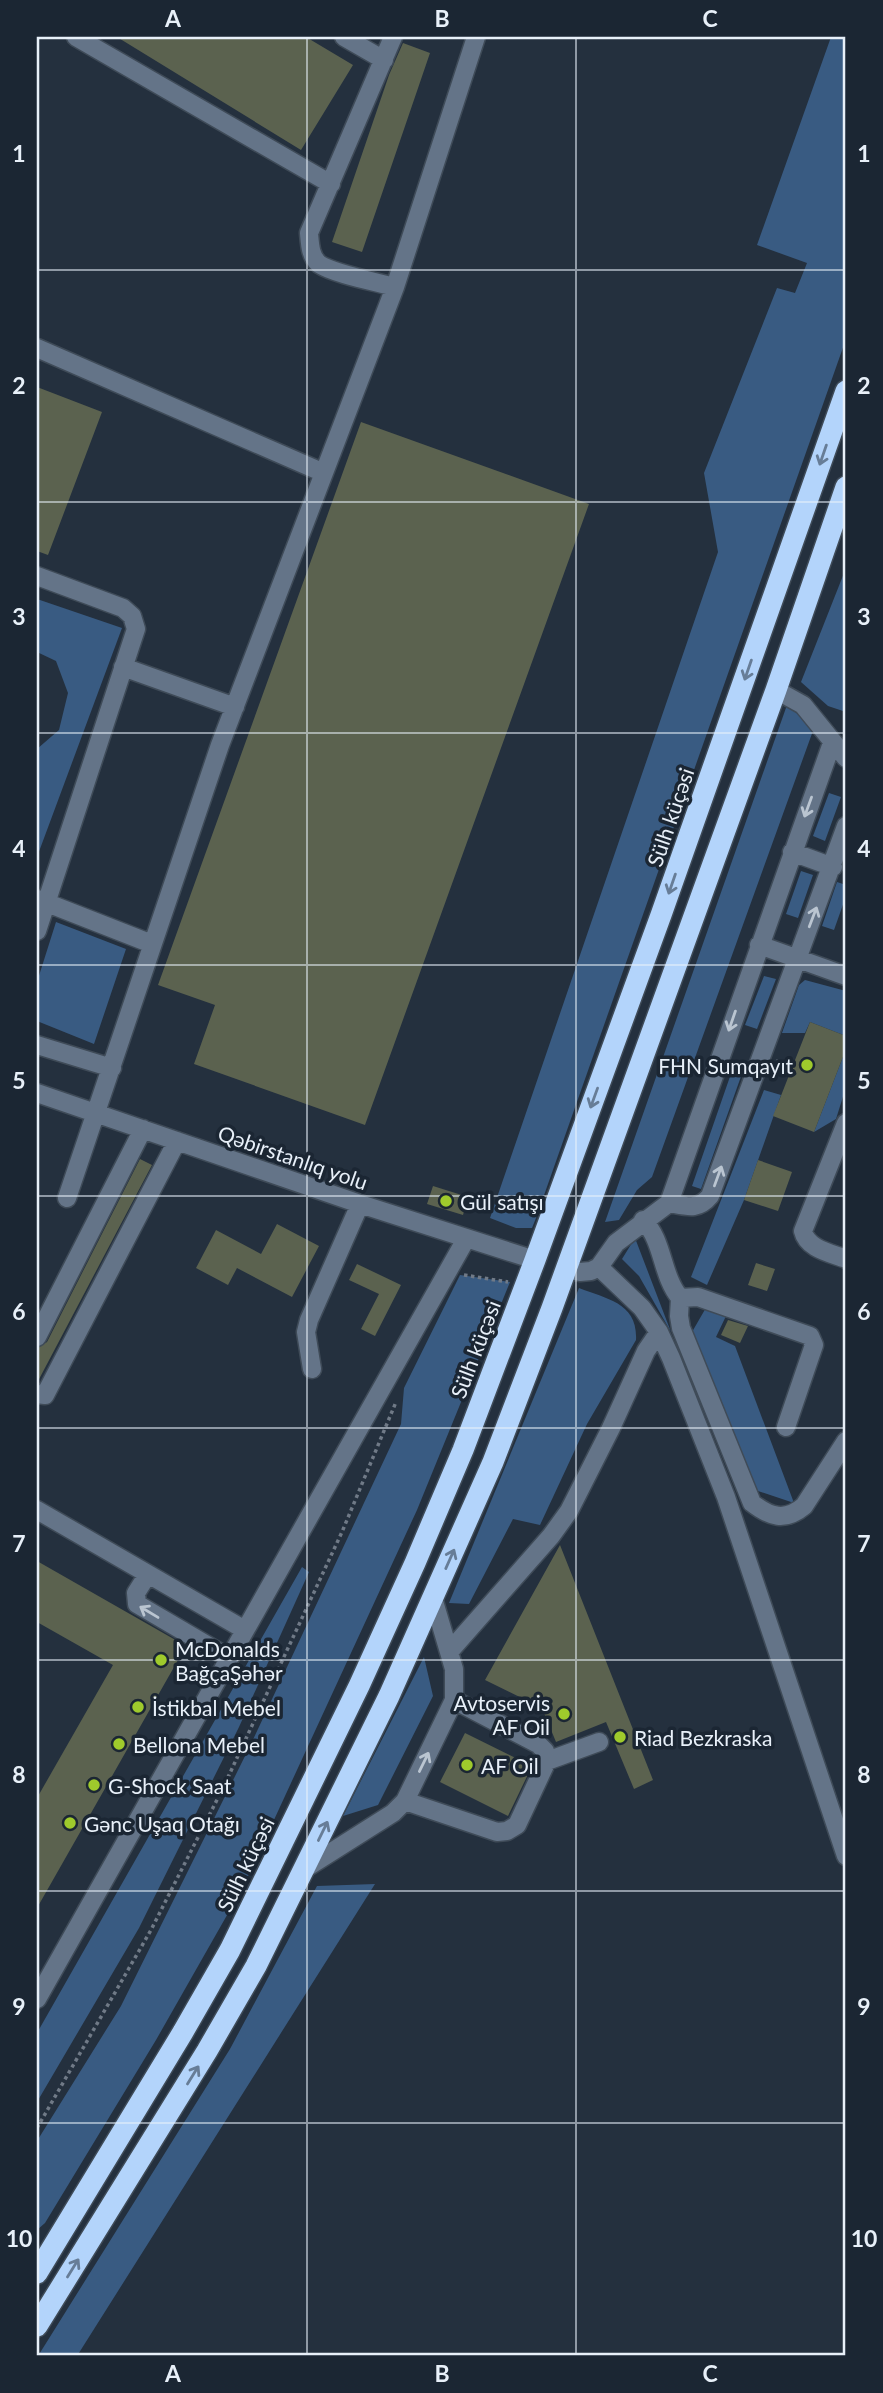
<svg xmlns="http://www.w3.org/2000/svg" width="883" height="2393" viewBox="0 0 883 2393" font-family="Lato,sans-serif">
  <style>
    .green { fill: #395b82 }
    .building { fill: #5b624f }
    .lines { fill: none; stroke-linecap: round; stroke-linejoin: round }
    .minor-casing { stroke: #3f4b58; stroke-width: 21 }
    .highway-casing { stroke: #3f4b58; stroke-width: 24 }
    .path { stroke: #707a87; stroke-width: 3.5; stroke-dasharray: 3.5 3.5; stroke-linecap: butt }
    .minor { stroke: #647488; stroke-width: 18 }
    .highway { stroke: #b3d4fb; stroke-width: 21 }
    .oneway { stroke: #677d97 }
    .oneway2 { stroke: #bac5d1 }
    .grid { fill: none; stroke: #e8f0f9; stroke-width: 2; stroke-opacity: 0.55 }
    .poi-dot { fill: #9fca2c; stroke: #1b2633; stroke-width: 2.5 }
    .labels { text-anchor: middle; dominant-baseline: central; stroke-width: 7; stroke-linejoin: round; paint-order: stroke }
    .street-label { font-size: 21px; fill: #e8f0f9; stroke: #1b2633 }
    .poi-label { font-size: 21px; fill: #e8f0f9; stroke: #1b2633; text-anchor: start }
    .neatline { fill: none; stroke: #e8f0f9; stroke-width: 2.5 }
    .grid-label { font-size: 23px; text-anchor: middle; font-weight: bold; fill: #e8f0f9 }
  </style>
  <rect width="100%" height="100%" fill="#24303e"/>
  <path class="green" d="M831,37H846V339L536,1218L532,1228H516L490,1218L718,552L704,473L777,288L795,293L807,263L757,245Z
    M846,568V712L828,706L801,682Z
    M37,599L122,628L37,857V749L59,730L68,693L56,661L37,652Z
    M787,705L814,728L652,1177L637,1190L619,1220L605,1222Z
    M829,793L841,797L825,841L813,836Z
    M801,871L813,875L798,918L786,914Z
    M837,882L846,885V896L834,930L822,926Z
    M56,922L126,949L94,1044L37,1021V982Z
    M764,976L776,979L757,1029L745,1025Z
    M805,980L846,991V1036L810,1022L805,1033H782L799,985Z
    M846,1049V1087L836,1119L814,1132Z
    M734,1065L744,1068L701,1189L692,1186Z
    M764,1090L781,1095L744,1200L707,1285L691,1277Z
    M635,1238L671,1332L639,1276L622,1259Z
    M460,1275L510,1282L417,1510L243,1887L156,2040L45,2223L37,2230V2141L121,2006L250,1746L401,1424L404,1388Z
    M579,1288C607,1299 638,1303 636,1340L587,1424L540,1525L513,1519L469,1604L449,1603Z
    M707,1306L726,1316L716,1337L735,1346L794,1503L752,1489L692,1332Z
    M302,1567L309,1572L239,1727L139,1928L37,2102V2033Z
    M424,1657L433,1696L378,1805L343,1816Z
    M375,1884L77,2356H38L230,2049L317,1886Z"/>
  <path class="building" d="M117,37H306L353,65L301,150Z
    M403,43L430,53L362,252L332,242L389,75Z
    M37,387L102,412L48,555L37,551Z
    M361,422L589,504L365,1125L194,1064L215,1005L158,985Z
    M810,1022L846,1036V1049L814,1132L773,1116Z
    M140,1159L152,1165L37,1383V1348L47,1342Z
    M758,1160L792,1172L778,1211L744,1200Z
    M433,1186L468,1197L463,1215L427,1204Z
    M277,1224L319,1246L292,1297L237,1268L228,1285L196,1268L216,1230L261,1254Z
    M756,1263L775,1269L767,1291L748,1285Z
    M357,1264L401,1285L375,1336L361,1329L379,1294L349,1280Z
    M728,1320L748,1326L740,1343L721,1335Z
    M560,1545L653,1780L634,1789L606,1722L556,1742L542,1708L485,1680Z
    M37,1561L186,1646L37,1908V1798L113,1665L37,1622Z
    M465,1733L532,1766L508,1816L440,1782Z"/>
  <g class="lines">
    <defs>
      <path id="minor" d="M76,37L331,184
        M344,37L384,60
        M393,37L309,233C310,244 310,256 319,264C334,274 377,282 395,287
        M37,348L324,473
        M37,576L123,608L132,616L136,629L37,931
        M123,667L235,707
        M776,690L803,705L846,758
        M792,852L833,867
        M37,899L152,944
        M759,945L846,976
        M37,1045L112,1068
        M37,1093L360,1204L535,1260
        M846,1123L803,1231C807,1249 831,1253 846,1259
        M67,1198L220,745L395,287L476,37
        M669,1203C686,1206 698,1211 710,1196L846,826
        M643,1220C664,1241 661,1275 680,1298L698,1297L810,1336L814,1345L786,1427
        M599,1267L642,1308L659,1332L671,1358L726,1497L846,1856
        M566,1269L580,1272L591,1271L599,1267L616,1243L669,1203L832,743
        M680,1298L679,1316L681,1328L752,1503C770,1517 785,1522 804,1506L846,1441
        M37,1337L143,1129
        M312,1369L306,1332L309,1320L360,1204
        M37,1394L45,1395L177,1141
        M37,1510L245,1630
        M148,1574L136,1593L137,1604L229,1658
        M449,1652L551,1536L569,1511L611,1428L646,1351L659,1332
        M547,1761L599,1742
        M405,1801L497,1832L507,1831L517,1825L547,1761L545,1751L538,1744L454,1700
        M303,1870L393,1813L405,1801L454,1700V1669L433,1598
        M37,1999L466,1239"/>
      <path id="highway" d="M37,2273L183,2032L230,1950L359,1686L415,1563L463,1450L535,1260L661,915L846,391
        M37,2326L207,2051L256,1966L389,1696L493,1462L552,1308L776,690L846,487"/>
    </defs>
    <use href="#minor" class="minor-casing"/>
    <use href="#highway" class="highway-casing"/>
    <path class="path" d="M776,1061L792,1067
      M464,1275L508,1282
      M37,2128L151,1930L223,1788L342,1532L396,1402"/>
    <use href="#minor" class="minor"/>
    <use href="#highway" class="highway"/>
  </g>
  <defs><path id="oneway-shaft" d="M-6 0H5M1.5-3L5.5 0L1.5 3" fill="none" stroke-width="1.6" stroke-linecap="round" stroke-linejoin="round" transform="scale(1.75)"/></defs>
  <g class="oneway">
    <use href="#oneway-shaft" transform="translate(823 455) rotate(109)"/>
    <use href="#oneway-shaft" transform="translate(748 670) rotate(109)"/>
    <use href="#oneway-shaft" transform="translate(672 884) rotate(109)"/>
    <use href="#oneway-shaft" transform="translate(594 1098) rotate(110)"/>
    <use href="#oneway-shaft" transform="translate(450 1559) rotate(-66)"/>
    <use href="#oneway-shaft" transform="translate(323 1831) rotate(-64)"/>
    <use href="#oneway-shaft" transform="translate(193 2075) rotate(-58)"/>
    <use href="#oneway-shaft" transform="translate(73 2268) rotate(-58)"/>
  </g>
  <g class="oneway2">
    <use href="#oneway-shaft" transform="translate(808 807) rotate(110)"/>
    <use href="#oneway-shaft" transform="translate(813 917) rotate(-69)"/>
    <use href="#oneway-shaft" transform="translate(732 1021) rotate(109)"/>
    <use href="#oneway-shaft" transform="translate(718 1176) rotate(-70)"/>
    <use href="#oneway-shaft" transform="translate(149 1612) rotate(-149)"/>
    <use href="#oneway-shaft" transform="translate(424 1762) rotate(-64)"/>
  </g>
  <path class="grid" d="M307,37V2356M576,37V2356M37,270H846M37,502H846M37,733H846M37,965H846M37,1196H846M37,1428H846M37,1660H846M37,1891H846M37,2123H846"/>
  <g class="poi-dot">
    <circle cx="807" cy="1065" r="7"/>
    <circle cx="446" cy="1201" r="7"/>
    <circle cx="161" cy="1660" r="7"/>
    <circle cx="138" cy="1707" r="7"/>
    <circle cx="564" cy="1714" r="7"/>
    <circle cx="620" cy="1737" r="7"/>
    <circle cx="119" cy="1744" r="7"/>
    <circle cx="467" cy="1765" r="7"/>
    <circle cx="94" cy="1785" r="7"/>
    <circle cx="70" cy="1823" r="7"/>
  </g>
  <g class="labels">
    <g class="street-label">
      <text transform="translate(670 817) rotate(-71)">Sülh küçəsi</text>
      <text transform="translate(293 1157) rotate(19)">Qəbirstanlıq yolu</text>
      <text transform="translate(475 1349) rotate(-69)">Sülh küçəsi</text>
      <text transform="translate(245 1864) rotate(-64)">Sülh küçəsi</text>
    </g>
    <g class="poi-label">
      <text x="793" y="1065" text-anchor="end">FHN Sumqayıt</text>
      <text x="460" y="1201">Gül satışı</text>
      <text x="175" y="1648">McDonalds<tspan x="175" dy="24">BağçaŞəhər</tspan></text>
      <text x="550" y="1702" text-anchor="end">Avtoservis<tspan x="550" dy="24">AF Oil</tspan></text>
      <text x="152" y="1707">İstikbal Mebel</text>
      <text x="634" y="1737">Riad Bezkraska</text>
      <text x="133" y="1744">Bellona Mebel</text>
      <text x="481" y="1765">AF Oil</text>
      <text x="108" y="1785">G-Shock Saat</text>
      <text x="84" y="1823">Gənc Uşaq Otağı</text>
    </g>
  </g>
  <rect width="883" height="2393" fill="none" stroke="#1b2633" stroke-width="77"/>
  <rect x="38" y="38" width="806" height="2316" class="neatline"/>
  <g class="grid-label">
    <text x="173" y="27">A</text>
    <text x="442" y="27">B</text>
    <text x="710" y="27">C</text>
    <text x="19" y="162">1</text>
    <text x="864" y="162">1</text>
    <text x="19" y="394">2</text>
    <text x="864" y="394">2</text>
    <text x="19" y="625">3</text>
    <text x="864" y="625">3</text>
    <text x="19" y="857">4</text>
    <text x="864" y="857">4</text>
    <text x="19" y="1089">5</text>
    <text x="864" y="1089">5</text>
    <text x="19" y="1320">6</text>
    <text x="864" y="1320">6</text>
    <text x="19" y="1552">7</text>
    <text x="864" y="1552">7</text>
    <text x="19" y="1783">8</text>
    <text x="864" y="1783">8</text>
    <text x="19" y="2015">9</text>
    <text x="864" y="2015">9</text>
    <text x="19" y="2247">10</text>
    <text x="864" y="2247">10</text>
    <text x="173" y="2382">A</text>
    <text x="442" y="2382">B</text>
    <text x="710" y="2382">C</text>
  </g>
</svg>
